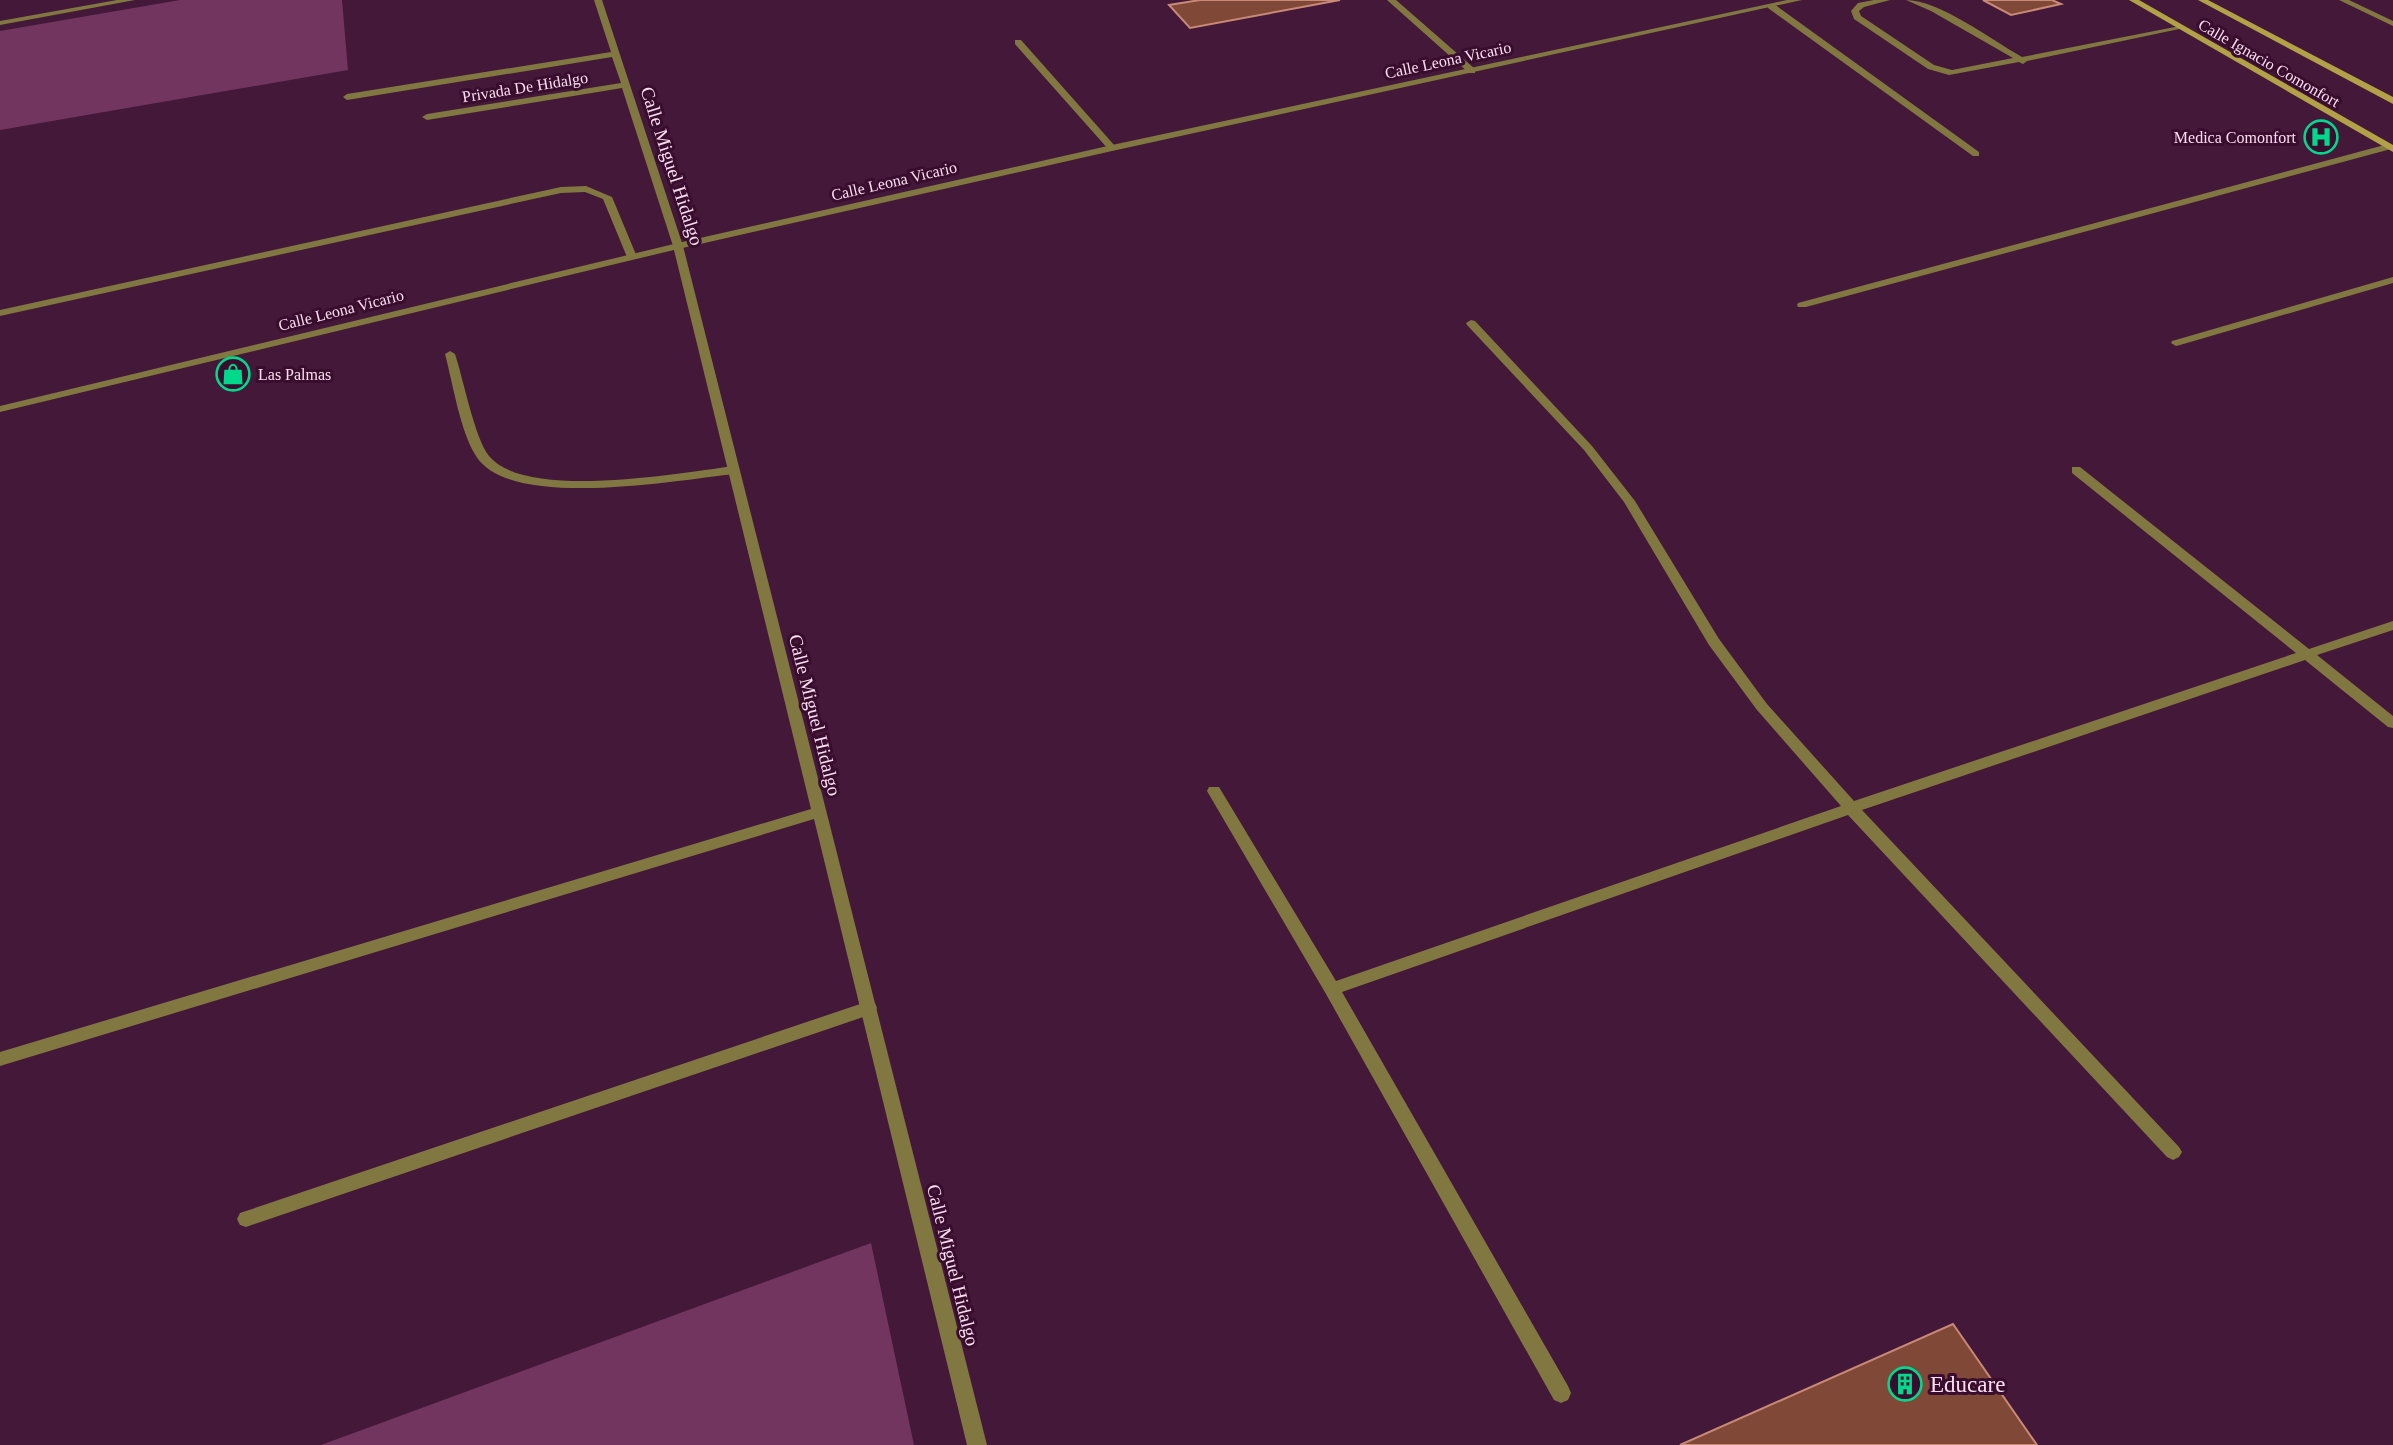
<svg xmlns="http://www.w3.org/2000/svg" width="2393" height="1445" viewBox="0 0 2393 1445" font-family="Georgia,serif">
  <style>
    .green { fill: #713560 }
    .building { fill: #804836; stroke: #c88a75; stroke-width: 2 }
    .lines { fill: none; stroke-linecap: round; stroke-linejoin: round }
    .service { fill: #817741; fill-rule: evenodd }
    .minor { fill: #817741; fill-rule: evenodd }
    .tertiary { fill: #817741; fill-rule: evenodd }
    .secondary { fill: #b2a146; fill-rule: evenodd }
    .labels { text-anchor: middle; dominant-baseline: central; stroke-width: 6; stroke-linejoin: round; paint-order: stroke }
    .far-street-label { font-size: 16px; fill: #fcdef1; stroke: #390d2e }
    .far-poi-label { font-size: 16px; fill: #fcdef1; stroke: #390d2e; text-anchor: end }
    .street-label { font-size: 19px; fill: #fcdef1; stroke: #390d2e }
    .near-poi-label { font-size: 23px; fill: #fcdef1; stroke: #390d2e; text-anchor: start }
  </style>
  <rect width="100%" height="100%" fill="#441839"/>
  <path class="green" d="M180,0H342L348,70L0,130V31Z
    M871,1243L914,1445H321Z"/>
  <path class="building" d="M1200,0H1340L1190,28L1169,5Z
    M1983,0H2052L2061,4L2011,15Z
    M1953,1324L2037,1445H1680Z"/>
  <g class="lines">
    <path class="service" d="M1874,0H1890L1864,7L1859,11L1861,16L1934,65L1952,70L2013,58L1931,11L1906,0C1939,0 1992,40 2022,57L2180,26L2184,28L2027,61L2023,64L2019,62L1949,75L1928,69L1854,19L1851,11L1858,3Z
      M1768,4H1774L1979,152V156H1973L1768,8Z
      M450,351L455,354C463,378 475,439 489,456C526,501 680,473 734,466L740,470L734,474C678,480 510,511 476,456C460,431 453,384 445,354Z
      M869,1001L875,1003L877,1008L875,1013L246,1227L240,1225L237,1219L240,1213L246,1211Z"/>
    <path class="minor" d="M117,0H135L0,25V21Z
      M594,0H602L683,246L987,1445H967L814,819L0,1066V1052L811,809L673,246L622,88L427,120L422,117L427,114L621,83L612,57L347,100L343,97L347,94L611,52Z
      M1387,0H1396L1475,69V73H1469Z
      M2339,0H2349L2393,21V26Z
      M1015,40H1021L1115,146V150H1109L1015,44Z
      M2388,144L2391,145V149L1806,307H1798L1797,305L1798,303Z
      M586,186L612,197L637,257L636,259L627,257L603,199L585,192L561,193L0,316V310L561,187Z
      M2393,277V283L2180,345L2176,346L2171,343L2172,341Z
      M1471,320L1475,321L1592,446L1635,501L1719,639L1767,704L1854,801L2296,653L2072,473V467H2080L2309,649L2393,621V630L2317,655L2393,716V728L2388,727L2305,660L1862,810L2179,1147L2182,1152L2179,1157L2173,1160L2167,1157L1848,815L1342,992L1568,1386L1571,1393L1568,1400L1561,1403L1554,1400L1326,994L1207,791L1209,787H1219L1336,981L1841,806L1757,710L1709,645L1624,502L1584,450L1467,325L1466,323Z"/>
    <path class="tertiary" d="M1787,0H1802L1112,151L678,249L0,412V406L678,243L1112,145Z"/>
    <path class="secondary" d="M2129,0H2139L2393,145V152Z
      M2198,0H2208L2393,97V104Z"/>
  </g>
  <defs>
    <symbol id="hospital-ring" viewBox="-11 -11 22 22"><circle r="9.5" fill="#390d2e" stroke="#00d98c" stroke-width="1.5"/><path d="M-5-5h3v3.5h4V-5h3V5h-3V1.5h-4V5h-3Z" fill="#00d98c"/></symbol>
    <symbol id="shop-ring" viewBox="-11 -11 22 22"><circle r="9.5" fill="#390d2e" stroke="#00d98c" stroke-width="1.5"/><path d="M-5-2.5h2.3a2.7 3.5 0 0 1 5.4 0H5L5.5 6h-11ZM-1.5-2.5h3a1.5 2.3 0 0 0-3 0Z" fill="#00d98c"/></symbol>
    <symbol id="building-ring" viewBox="-11 -11 22 22"><circle r="9.5" fill="#390d2e" stroke="#00d98c" stroke-width="1.5"/><path d="M-4-6H4V6H1V3H-1V6H-4ZM-2.5-4.3h1.7v1.8h-1.7ZM.8-4.3h1.7v1.8H.8ZM-2.5-1h1.7V.8h-1.7ZM.8-1h1.7V.8H.8Z" fill="#00d98c"/></symbol>
  </defs>
  <g fill-rule="evenodd">
    <use href="#hospital-ring" x="2302" y="118" width="38" height="38"/>
    <use href="#shop-ring" x="214" y="355" width="38" height="38"/>
    <use href="#building-ring" x="1886" y="1365" width="38" height="38"/>
  </g>
  <g class="labels">
    <g class="far-street-label">
      <text transform="translate(1448 60) rotate(-12)">Calle Leona Vicario</text>
      <text transform="translate(2269 63) rotate(30)">Calle Ignacio Comonfort</text>
      <text transform="translate(525 87) rotate(-9)">Privada De Hidalgo</text>
      <text transform="translate(894 181) rotate(-13)">Calle Leona Vicario</text>
      <text transform="translate(341 310) rotate(-14)">Calle Leona Vicario</text>
    </g>
    <g class="far-poi-label">
      <text x="2296" y="137">Medica Comonfort</text>
      <text x="258" y="374" text-anchor="start">Las Palmas</text>
    </g>
    <g class="street-label">
      <text transform="translate(672 166) rotate(72)">Calle Miguel Hidalgo</text>
      <text transform="translate(815 715) rotate(76)">Calle Miguel Hidalgo</text>
      <text transform="translate(953 1265) rotate(76)">Calle Miguel Hidalgo</text>
    </g>
    <g class="near-poi-label">
      <text x="1930" y="1384">Educare</text>
    </g>
  </g>
</svg>
